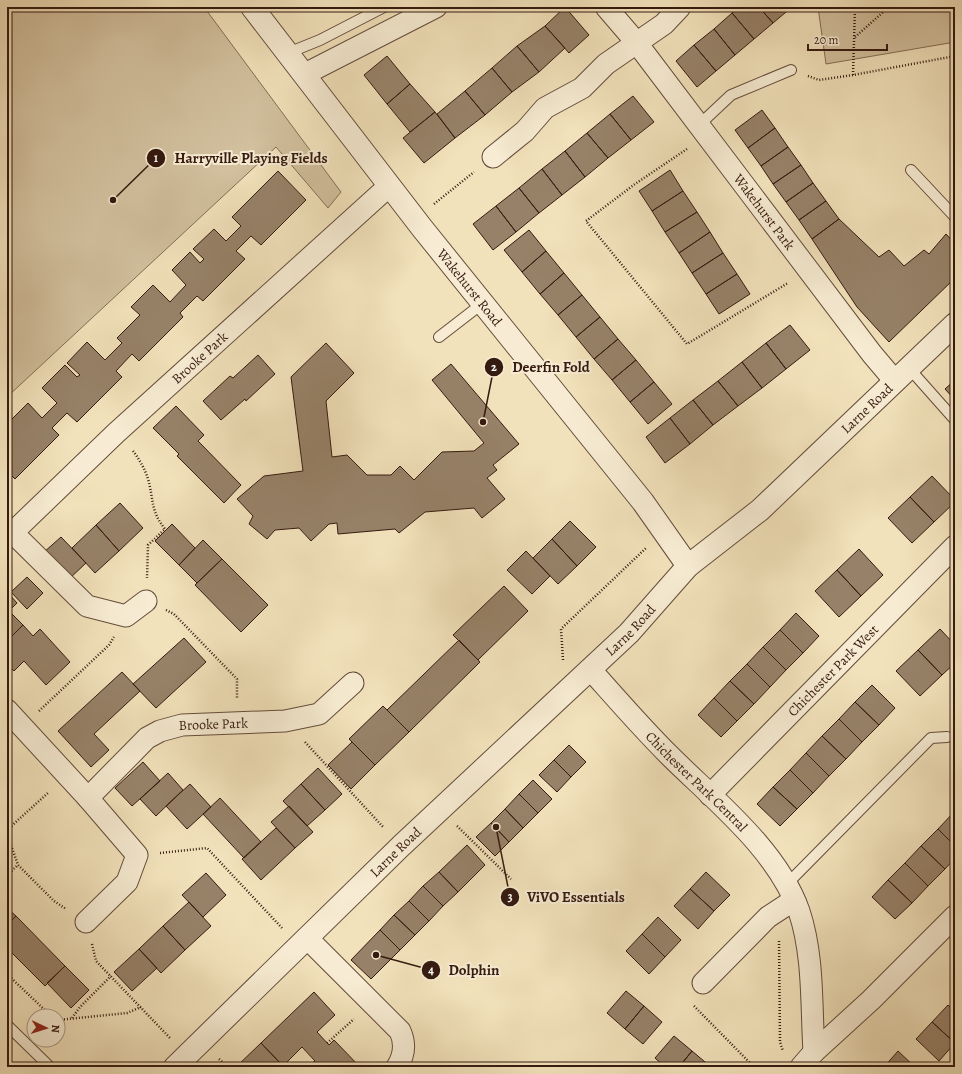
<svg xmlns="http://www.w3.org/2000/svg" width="962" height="1074" viewBox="0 0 962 1074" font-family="Alegreya,serif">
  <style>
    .green { fill: #d2c09e; stroke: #846d57 }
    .building { fill: #978269; stroke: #351a10 }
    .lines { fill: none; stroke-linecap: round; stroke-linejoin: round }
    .service-casing { stroke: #644c3b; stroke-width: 12 }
    .minor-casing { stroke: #644c3b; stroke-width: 23 }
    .tertiary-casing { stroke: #644c3b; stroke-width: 24 }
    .path { stroke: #351a10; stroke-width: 2.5; stroke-dasharray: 1 2; stroke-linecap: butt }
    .service { stroke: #f7ecd3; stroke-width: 10 }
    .minor { stroke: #f7ecd3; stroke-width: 21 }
    .tertiary { stroke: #f7ecd3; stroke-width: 22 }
    .labels { text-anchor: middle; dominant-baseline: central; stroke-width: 4; stroke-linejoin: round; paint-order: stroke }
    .street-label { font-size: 14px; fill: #351a10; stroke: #f7ecd3 }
    .leader { fill: none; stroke: #351a10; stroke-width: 1.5 }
    .callout-dot { fill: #351a10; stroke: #f7ecd3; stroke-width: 1.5 }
    .mark-label { font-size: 12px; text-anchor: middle; font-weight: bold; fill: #fff }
    .callout-label { font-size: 15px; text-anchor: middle; font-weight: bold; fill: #351a10; stroke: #f7ecd3; stroke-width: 4; stroke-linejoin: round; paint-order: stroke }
  </style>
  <rect width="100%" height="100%" fill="#f2e2bb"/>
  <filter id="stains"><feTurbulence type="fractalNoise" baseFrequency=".005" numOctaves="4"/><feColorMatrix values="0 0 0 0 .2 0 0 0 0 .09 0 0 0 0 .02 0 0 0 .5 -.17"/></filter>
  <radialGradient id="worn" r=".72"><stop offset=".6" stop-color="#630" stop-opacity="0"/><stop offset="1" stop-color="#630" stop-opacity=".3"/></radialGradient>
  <path class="green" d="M7,7H204L341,192L328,208L276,147L7,397Z
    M818,7H955V42L826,64Z"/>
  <path class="building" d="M565,7L589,35L569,53L545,26Z
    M740,7H759L773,23L754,39L732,13Z
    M759,7H792L773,23Z
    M732,13L754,39L735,55L714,29Z
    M545,26L565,48L539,72L517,46Z
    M714,29L735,55L716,71L694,45Z
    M694,45L716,71L697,87L676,61Z
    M517,46L539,72L512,92L492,68Z
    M387,56L410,84L387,104L364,75Z
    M492,68L512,92L485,115L465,91Z
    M410,84L435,112L410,132L387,104Z
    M465,91L485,115L455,138L437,114Z
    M633,96L654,122L631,140L610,114Z
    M762,110L775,128L748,148L735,130Z
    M435,112L455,138L424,163L403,138Z
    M610,114L631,140L608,158L587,133Z
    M775,128L788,147L761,166L748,148Z
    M587,133L608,158L585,177L565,151Z
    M788,147L801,165L773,184L761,166Z
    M565,151L585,177L562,195L542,169Z
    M801,165L813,183L786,202L773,184Z
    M542,169L562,195L539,213L519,188Z
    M670,170L683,191L652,211L639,191Z
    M278,171L306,200L261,245L251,236L236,251L245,259L203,301L197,296L180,313L183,317L139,361L132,354L116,371L122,377L77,422L67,413L52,428L59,435L15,479L7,471V424L28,403L42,418L57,403L42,388L65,365L77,377L80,375L67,363L87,342L105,360L122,343L117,338L140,315L131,307L153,285L170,302L186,285L172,270L190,252L200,263L204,259L193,249L214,229L226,241L241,226L232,217Z
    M813,183L826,201L799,220L786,202Z
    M519,188L539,213L516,232L496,206Z
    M683,191L697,212L665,232L652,211Z
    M826,201L839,219L812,239L799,220Z
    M496,206L516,232L493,250L473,224Z
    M697,212L710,232L679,253L665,232Z
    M839,219L879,257L889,250L904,266L924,250L929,254L946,234L955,244V278L889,342L857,307L812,239Z
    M529,230L546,251L522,272L504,250Z
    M710,232L723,253L692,273L679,253Z
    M546,251L564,273L540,294L522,272Z
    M723,253L737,274L706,294L692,273Z
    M564,273L582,295L558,315L540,294Z
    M737,274L750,294L719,314L706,294Z
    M582,295L600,317L576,337L558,315Z
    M600,317L618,339L594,359L576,337Z
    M790,325L810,350L786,369L766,343Z
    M618,339L636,360L612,380L594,359Z
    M326,343L354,373L326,401L332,457L347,455L367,475H391L400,466L414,480L442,452L474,451L484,443L432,380L451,364L519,444L493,465L497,470L487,478L505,499L482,518L474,508L425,512L399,533L395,529L338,534L337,523L329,524L311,541L299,528L275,530L267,539L249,524L253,516L237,499L264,476L303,471L291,377Z
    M766,343L786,369L762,388L742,362Z
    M258,355L275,374L246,401L245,399L221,420L203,401L230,376L233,378Z
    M636,360L654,382L630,402L612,380Z
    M742,362L762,388L738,406L718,381Z
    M955,380V400L945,389Z
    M718,381L738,406L713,425L693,400Z
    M654,382L672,404L648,424L630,402Z
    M693,400L713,425L690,444L670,418Z
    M176,406L204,435L198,441L241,485L224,503L177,456L179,454L153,428Z
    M670,418L690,444L665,463L646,437Z
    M932,476L955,500V502L934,522L910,497Z
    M910,497L934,522L912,543L888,518Z
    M120,503L143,528L119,551L96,525Z
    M570,521L596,547L577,566L552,539Z
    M172,524L195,548L179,565L155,541Z
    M96,525L119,551L95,573L72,548Z
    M61,537L86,563L68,580L43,553Z
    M552,539L577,566L558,584L533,558Z
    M203,540L222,559L197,583L179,565Z
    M859,549L883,575L861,596L837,570Z
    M526,551L550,576L532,594L507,570Z
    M222,559L268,605L241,632L195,585Z
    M837,570L861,596L839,617L815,591Z
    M27,577L43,593L27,609L11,592Z
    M504,586L528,611L478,660L453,635Z
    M9,594L17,603L9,611L23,625L7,641V596Z
    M796,613L819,636L803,653L780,630Z
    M23,625L33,636L40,629L70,662L46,685L24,661L14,671L7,664V641Z
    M940,629L955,645V663L942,675L918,650Z
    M780,630L803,653L786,670L763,647Z
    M184,638L206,662L156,708L133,684Z
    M459,640L480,662L409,732L387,710Z
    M763,647L786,670L770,687L747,664Z
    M918,650L942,675L920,696L896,671Z
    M747,664L770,687L754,704L730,681Z
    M122,672L140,691L94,734L109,750L91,767L58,731Z
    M730,681L754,704L737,721L714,698Z
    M872,685L895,708L879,725L855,702Z
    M714,698L737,721L721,737L698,715Z
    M855,702L879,725L862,742L839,719Z
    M383,706L409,732L375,765L349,739Z
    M839,719L862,742L846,759L822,736Z
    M822,736L846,759L829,776L806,753Z
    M352,742L375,765L351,789L328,765Z
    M569,745L586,762L571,777L554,760Z
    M806,753L829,776L813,793L790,770Z
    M554,760L571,777L557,792L539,775Z
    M143,762L160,781L132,806L115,788Z
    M318,768L342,794L325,810L301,784Z
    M790,770L813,793L797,809L773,787Z
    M168,773L183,790L156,816L140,799Z
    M533,780L552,799L538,813L519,794Z
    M190,784L211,807L187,829L166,806Z
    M301,784L325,810L307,826L283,801Z
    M773,787L797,809L780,826L757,804Z
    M519,794L538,813L523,828L505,809Z
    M220,798L261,842L244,858L203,814Z
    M289,806L313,832L295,848L271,822Z
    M505,809L523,828L509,842L491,823Z
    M954,812L955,814V846L938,829Z
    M491,823L509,842L495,856L476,837Z
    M276,828L295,848L261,880L242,859Z
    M938,829L955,846V858L945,869L921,846Z
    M467,845L485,865L458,892L439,872Z
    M921,846L945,869L928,886L905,863Z
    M905,863L928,886L912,903L888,880Z
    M439,872L458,892L443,906L423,886Z
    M706,872L730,895L714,911L690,889Z
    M206,873L226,895L203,917L182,895Z
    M888,880L912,903L895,919L872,897Z
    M423,886L443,906L429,921L409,901Z
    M690,889L714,911L698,929L674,906Z
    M409,901L429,921L415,935L394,915Z
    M189,902L211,926L185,950L163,926Z
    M7,908L16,916L7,925Z
    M394,915L415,935L400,950L380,930Z
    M16,916L65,966L45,986L7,948V925Z
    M658,917L681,940L665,957L642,934Z
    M163,926L185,950L161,973L139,949Z
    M380,930L400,950L371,979L351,960Z
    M642,934L665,957L649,974L626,951Z
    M139,949L157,968L132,991L114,972Z
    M65,966L89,990L71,1008L47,983Z
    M626,991L644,1006L625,1029L607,1013Z
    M314,992L335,1015L317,1032L329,1045L334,1040L360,1067H315L312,1063L315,1061L302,1047L283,1066L261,1043Z
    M948,1005L955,1011V1043L932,1022Z
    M644,1006L662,1022L643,1044L625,1029Z
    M932,1022L955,1043L939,1061L916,1039Z
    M674,1036L692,1051L679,1067H665L655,1058Z
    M261,1043L283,1066L282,1067H236Z
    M692,1051L711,1067H679Z
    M898,1051L915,1067H884Z"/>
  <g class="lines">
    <defs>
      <path id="service" d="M288,53L320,40L384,7
        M699,125L731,95L791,70
        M911,170L955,217
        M439,337L483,303
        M908,367L955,420
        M787,884L931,738L947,737
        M7,1025L50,1067"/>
      <g id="minor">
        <path id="s1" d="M606,7L636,42L872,354L894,380"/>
        <path d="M305,74L436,7"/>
        <path d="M493,157L525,131L545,108L582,88L606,64L664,24L680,7"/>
        <path d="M13,533L87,606L126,616L146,601"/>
        <path id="s2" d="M7,538L116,433L389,186"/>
        <path id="s3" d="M590,669C616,698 641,727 668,754C714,800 777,849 799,911C814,956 811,1005 814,1052"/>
        <path d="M7,710L88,798L137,855L127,882L86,922"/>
        <path id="s4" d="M710,795L955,546"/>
        <path id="s5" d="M88,798L147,738L160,731L182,725L285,721L319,714L353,683"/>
        <path d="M307,938L400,1031C406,1044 404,1056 397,1067"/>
        <path d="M703,983L768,917L794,900"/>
        <path d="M801,1067L814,1052L871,1000L955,916"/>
      </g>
      <g id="tertiary">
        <path id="s6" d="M252,7L422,228L643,502L688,566"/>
        <path id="s7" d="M175,1067L401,846L629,633L688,566L760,510L955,324"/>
      </g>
    </defs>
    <use href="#service" class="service-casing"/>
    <use href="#minor" class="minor-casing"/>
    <use href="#tertiary" class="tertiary-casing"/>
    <path class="path" d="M855,37L889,7
      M853,75L855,7
      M808,76L819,80L853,75L955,56
      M687,149L635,184L586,221L687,344L788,283
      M434,204L474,172
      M133,451C139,459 145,469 148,479C154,500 150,510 165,529L148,545L147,578
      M166,610L174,614L237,679V699
      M563,660L561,629L646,548
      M39,711L109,645L114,637
      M305,742L384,828
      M457,826L511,879
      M7,830L49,792
      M7,834L18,865L54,901L66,909
      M160,853L207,848L282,928
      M7,875L18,865
      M779,941L780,1042L783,1051
      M92,944L96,961L170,1038
      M7,974L51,1016
      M694,1006L754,1067
      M72,1018L80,1007L111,976
      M58,1020L127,1013L141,1007
      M327,1043L354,1019
      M219,1059L228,1067"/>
    <use href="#service" class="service"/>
    <use href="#minor" class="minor"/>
    <use href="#tertiary" class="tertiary"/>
  </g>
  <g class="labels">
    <g class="street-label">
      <text stroke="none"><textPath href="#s1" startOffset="259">Wakehurst Park</textPath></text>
      <text stroke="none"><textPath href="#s6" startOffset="355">Wakehurst Road</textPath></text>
      <text stroke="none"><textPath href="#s2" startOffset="264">Brooke Park</textPath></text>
      <text stroke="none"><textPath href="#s7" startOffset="956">Larne Road</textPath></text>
      <text stroke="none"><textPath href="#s7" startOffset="631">Larne Road</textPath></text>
      <text stroke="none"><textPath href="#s4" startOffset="175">Chichester Park West</textPath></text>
      <text stroke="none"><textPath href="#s5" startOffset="153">Brooke Park</textPath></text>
      <text stroke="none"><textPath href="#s3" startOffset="155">Chichester Park Central</textPath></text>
      <text stroke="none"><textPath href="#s7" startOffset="308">Larne Road</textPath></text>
    </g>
  </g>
  <path class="leader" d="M113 200L156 158M483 422L494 367M496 827L510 897M376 955L431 970"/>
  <g class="callout-dot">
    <circle cx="113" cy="200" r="4"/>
    <circle cx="483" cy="422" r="4"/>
    <circle cx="496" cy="827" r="4"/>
    <circle cx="376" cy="955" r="4"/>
    <circle cx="156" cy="158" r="10"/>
    <circle cx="494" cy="367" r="10"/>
    <circle cx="510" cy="897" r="10"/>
    <circle cx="431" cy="970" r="10"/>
  </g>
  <g class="mark-label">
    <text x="156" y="162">1</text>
    <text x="494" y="371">2</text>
    <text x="510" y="901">3</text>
    <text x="431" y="974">4</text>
  </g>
  <g class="callout-label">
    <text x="251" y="163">Harryville Playing Fields</text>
    <text x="551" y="372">Deerfin Fold</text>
    <text x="576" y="902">ViVO Essentials</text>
    <text x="474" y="975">Dolphin</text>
  </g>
  <rect width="962" height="1074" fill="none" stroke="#f2e2bb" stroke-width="24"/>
  <rect x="8" y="8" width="946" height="1058" fill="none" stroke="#351a10" stroke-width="2"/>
  <rect x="12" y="12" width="938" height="1050" fill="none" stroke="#351a10"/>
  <g transform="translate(46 1028) rotate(94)"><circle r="19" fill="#f7ecd3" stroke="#a99885"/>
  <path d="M0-3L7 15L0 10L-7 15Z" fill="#8f2418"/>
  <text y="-6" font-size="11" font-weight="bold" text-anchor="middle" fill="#351a10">N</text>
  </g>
  <path d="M808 44v6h79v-6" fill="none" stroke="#351a10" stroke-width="2"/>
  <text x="814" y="44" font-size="12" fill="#351a10" stroke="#f7ecd3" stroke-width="3" paint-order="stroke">20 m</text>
  <rect width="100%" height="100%" filter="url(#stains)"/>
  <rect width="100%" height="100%" fill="url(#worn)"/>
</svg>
